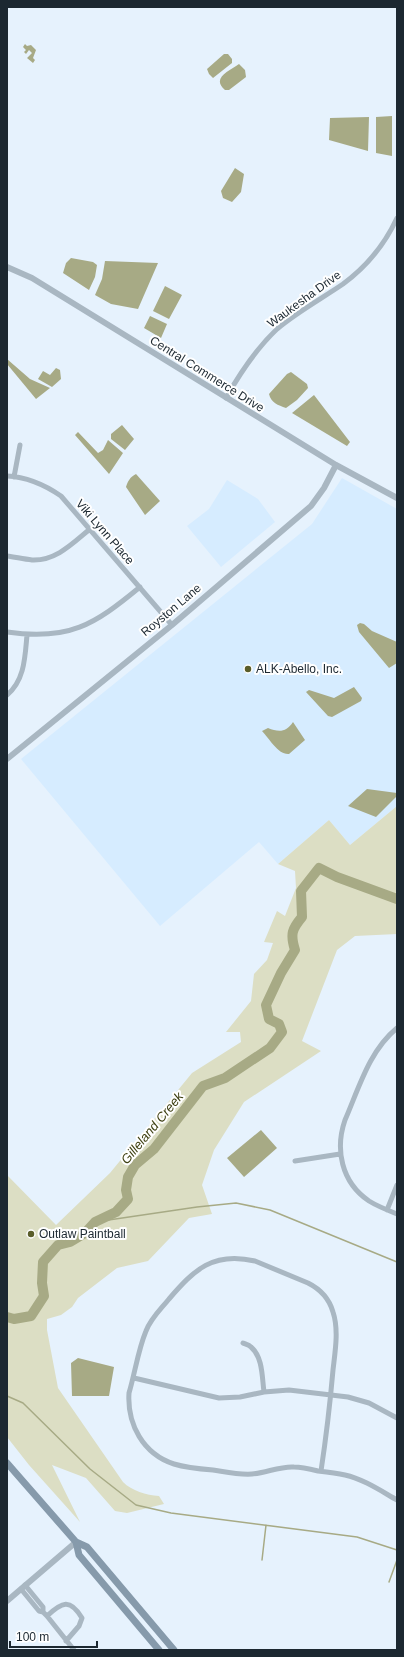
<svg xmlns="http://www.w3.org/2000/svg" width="404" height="1657" viewBox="0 0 404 1657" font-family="Helvetica,sans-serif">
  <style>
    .built { fill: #d6ecff }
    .green { fill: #dcdec4 }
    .water { fill: #a7aa85 }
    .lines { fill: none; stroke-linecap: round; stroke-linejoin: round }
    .stream { stroke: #a7aa85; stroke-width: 1.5 }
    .river { stroke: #a7aa85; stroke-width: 10 }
    .minor { stroke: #a9b7c2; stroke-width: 5 }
    .tertiary { stroke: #a9b7c2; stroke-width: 6 }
    .secondary { stroke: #869aab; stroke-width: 7 }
    .poi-dot { fill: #5a5d2a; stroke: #fff; stroke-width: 1.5 }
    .labels { text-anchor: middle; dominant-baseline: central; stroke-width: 4; stroke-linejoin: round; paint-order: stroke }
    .street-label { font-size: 12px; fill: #1c2831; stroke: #fff }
    .poi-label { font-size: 12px; fill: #1c2831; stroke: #fff; text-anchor: start }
    .water-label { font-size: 13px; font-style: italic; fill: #3d3f11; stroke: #fff }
  </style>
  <rect width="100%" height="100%" fill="#e6f2fd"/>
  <path class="built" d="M342,478L397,509V806L350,845L329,820L278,864L259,842L160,926L21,759L312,524Z
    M227,480L258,499L275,522L221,567L187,526L209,509Z"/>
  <path class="green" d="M397,806V934L355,936L337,950L302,1041L321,1051L244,1102L214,1150L202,1185L212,1214L189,1218L148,1261L117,1268L78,1298L72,1307L61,1315L47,1319V1330L58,1388L123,1482C132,1491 146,1495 159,1496L164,1504L127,1513L115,1511L86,1478L52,1465L80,1522L29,1465L7,1437V1175L56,1225L110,1173L192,1073L241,1042L240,1032H226L251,1001L254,974L267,960L273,943L264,942L277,911L285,916L296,888L295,871L278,864L329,820L350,845Z"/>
  <path class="water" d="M25,44L27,46L31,45L36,50L33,58L35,60L33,63L27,58L32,53L29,50L26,54L24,52L26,50L23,47Z
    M224,54H228L232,59V63L213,78L209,74L207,69Z
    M239,64L245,70L246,77L229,90H225C211,78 229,71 239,64Z
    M392,116V156L376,153V117Z
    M369,117L368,151L329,140L330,118Z
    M235,168L244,174L241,192L232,202L223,198L221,191Z
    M71,258L93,262L97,265L95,277L89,290L63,273L66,263Z
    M105,261L158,263L138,309L111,304L95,295L102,279Z
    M165,286L182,295L169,319L153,311Z
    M150,316L167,324L161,338L144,328Z
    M7,359L30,379L50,388L36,399L7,364Z
    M56,368L60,370L61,379L52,387L38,379L43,371L50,375Z
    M291,372L307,384L308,388L297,400L286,408C278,405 271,403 269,394L287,374Z
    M314,395L350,442L347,446L292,413Z
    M122,425L134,439L125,450L111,439V434Z
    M78,432L98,453L103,450L108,440L123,453L109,474L75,435Z
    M136,474L160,501L145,515L126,487C128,481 130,477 136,474Z
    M360,623L364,624L372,631L397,642V663L389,668L359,632L357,625Z
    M354,687L362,698L361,701L332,717L328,716L306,692L309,690L334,698Z
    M293,722L305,740L289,754C278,755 269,738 262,731L268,728C278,732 286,733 293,722Z
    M367,789L397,793V796L376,817L348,806Z
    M261,1130L277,1148L244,1177L227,1158Z
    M78,1358L114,1367L109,1396H72L71,1363Z"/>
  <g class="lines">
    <path class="stream" d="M95,1222L197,1207L236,1203L270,1210L397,1262
      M7,1396L23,1403L90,1469L136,1505L171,1513L357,1537L397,1550
      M262,1560L266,1525
      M389,1582L397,1560"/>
    <path class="river" d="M7,1317L14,1319L31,1316L44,1296L42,1283L43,1262L58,1245L70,1242L85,1233L95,1222L116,1212L128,1199L126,1190L128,1177L135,1165L154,1149L203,1086L225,1078L270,1048L282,1032L279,1024L269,1019L266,1005L281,973L295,950C290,934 292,929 302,917L301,891L319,868L337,877L397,899"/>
    <path class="minor" d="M226,398C240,373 256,349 277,329C297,312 321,299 343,284C366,267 385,244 397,218
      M7,476C27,477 45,485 61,496L172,625
      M14,477L20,445
      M7,556C15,557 23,559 32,560C56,561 73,543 90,529
      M7,632C69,641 94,625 140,587
      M7,695C25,680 25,656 27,635
      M397,1028C369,1051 359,1088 345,1120C335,1149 341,1182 369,1201C377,1206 387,1210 397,1214
      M295,1161L340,1154
      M387,1210L397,1185
      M243,1343C245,1344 249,1345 251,1347C263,1357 262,1378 264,1392
      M134,1378L219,1398L240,1397L264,1392L289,1390L348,1397L369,1403L397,1418
      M321,1471C326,1438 330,1404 333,1370C335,1352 339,1330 333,1312C329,1298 320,1289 308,1283L255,1261C213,1251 194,1270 169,1299C161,1309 151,1318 146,1331C138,1350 135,1373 129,1393C127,1424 143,1454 174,1464C187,1468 200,1469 213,1470C226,1472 239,1475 252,1474C266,1473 280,1466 294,1467C302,1467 310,1469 318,1471C327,1472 336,1473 345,1475C363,1479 381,1491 397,1500
      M25,1585L43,1607V1612
      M21,1589L39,1611L43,1612L47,1616L74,1650
      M47,1616C62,1602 70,1598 82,1618L79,1626L66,1641"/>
    <path class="tertiary" d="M7,267L32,278L336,465L397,498
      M7,759L172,625L311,506L324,488L336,465
      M7,1601L76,1542"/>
    <path class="secondary" d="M7,1463L76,1542L79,1555L159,1650
      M76,1542L87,1547L174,1650"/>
  </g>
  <g class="poi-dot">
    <circle cx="248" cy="669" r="4"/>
    <circle cx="31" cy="1234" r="4"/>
  </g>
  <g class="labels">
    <g class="street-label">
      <text transform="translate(304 299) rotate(-36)">Waukesha Drive</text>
      <text transform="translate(207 374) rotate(32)">Central Commerce Drive</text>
      <text transform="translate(105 532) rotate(49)">Viki Lynn Place</text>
      <text transform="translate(171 610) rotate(-40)">Royston Lane</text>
    </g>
    <g class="poi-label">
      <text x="256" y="669">ALK-Abello, Inc.</text>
      <text x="39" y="1234">Outlaw Paintball</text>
    </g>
    <g class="water-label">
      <text transform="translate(152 1128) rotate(-50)">Gilleland Creek</text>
    </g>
  </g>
  <rect width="404" height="1657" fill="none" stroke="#1c2831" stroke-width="16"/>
  <path d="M10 1641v6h87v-6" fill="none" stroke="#1c2831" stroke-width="2"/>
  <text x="16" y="1641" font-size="12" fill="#1c2831" stroke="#ffffff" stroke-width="3" paint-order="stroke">100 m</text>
</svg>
